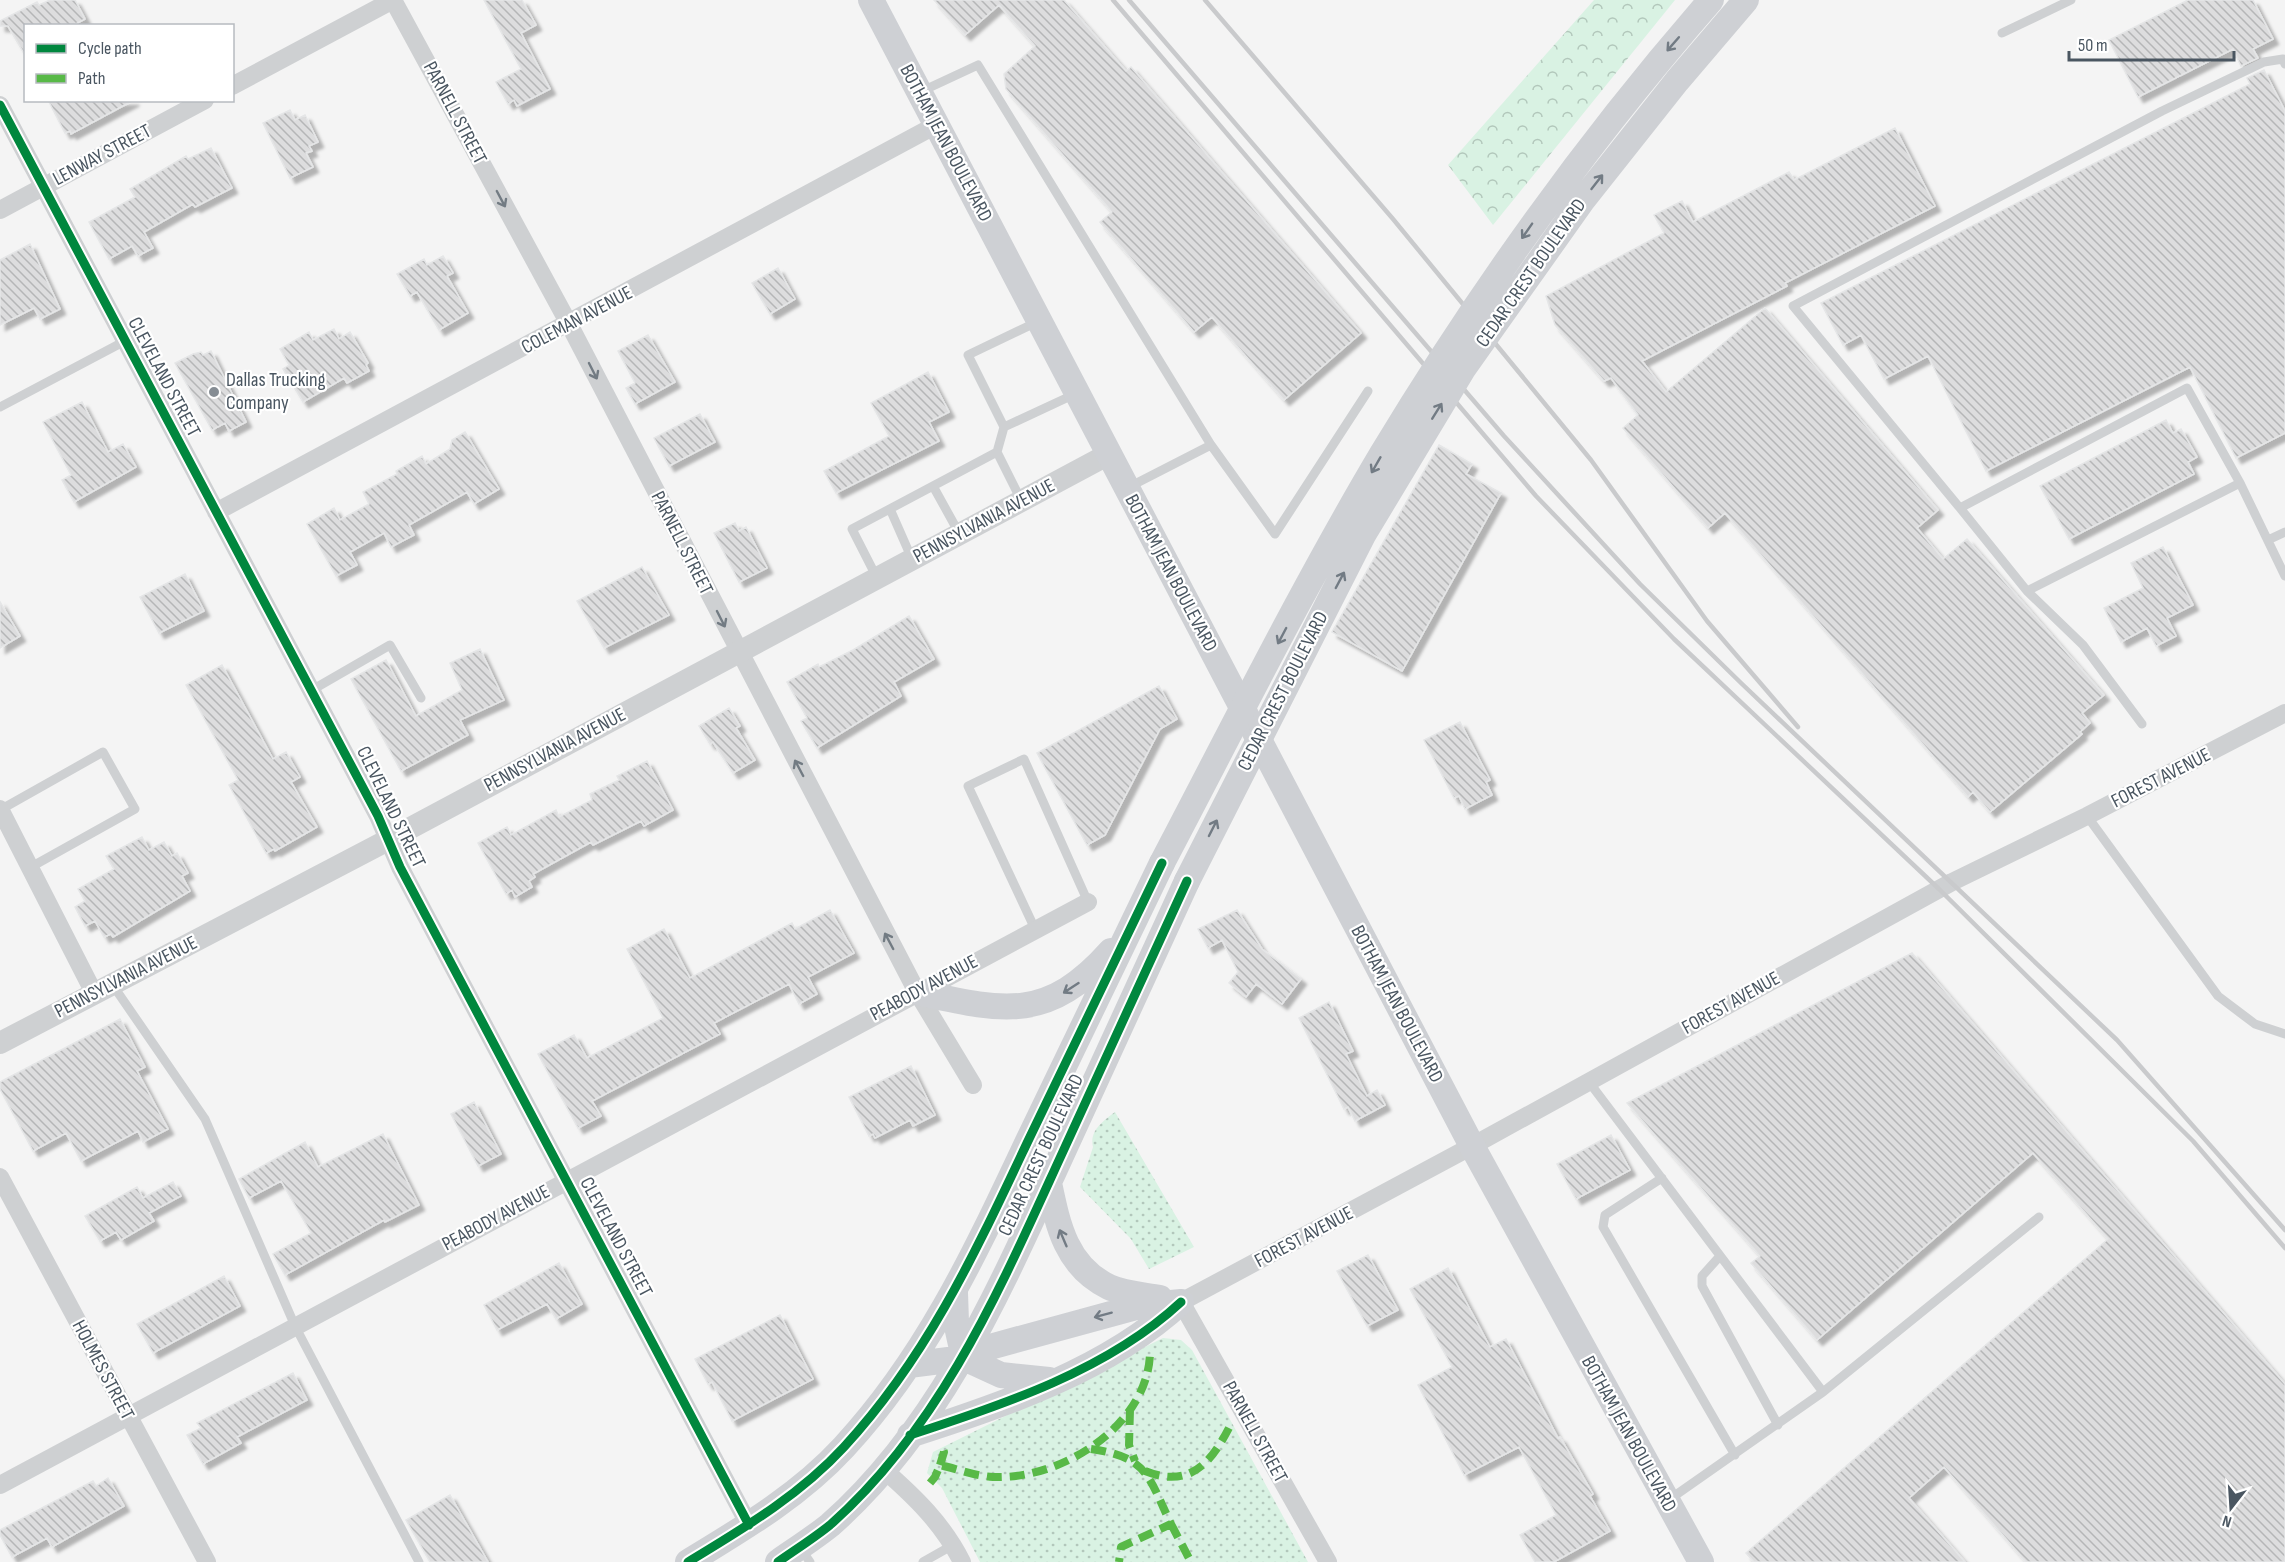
<svg xmlns="http://www.w3.org/2000/svg" width="2285" height="1562" viewBox="0 0 2285 1562" font-family="'Sofia Sans Condensed',sans-serif">
  <style>
    .green { fill: url(#green-dots) }
    .forest { fill: url(#forest-crowns) }
    .building { fill: url(#building-back-hatch); stroke: #e5e6e7; stroke-width: 1.5; filter: url(#shadow) }
    .lines { fill: none; stroke-linecap: round; stroke-linejoin: round }
    .service { stroke: #ced0d2; stroke-width: 9 }
    .minor { stroke: #ced0d2; stroke-width: 18 }
    .tertiary { stroke: #ced0d2; stroke-width: 22 }
    .secondary { stroke: #ced0d4; stroke-width: 26 }
    .rail { stroke: #c9cacc; stroke-width: 4.5 }
    .secondary-bridge { stroke: #ced0d4; stroke-width: 26 }
    .quiet { stroke: #58b947; stroke-width: 8; stroke-dasharray: 15 8; stroke-linecap: butt }
    .cycleway-casing { stroke: #fff; stroke-width: 13 }
    .cycleway { stroke: #00873e; stroke-width: 9 }
    .oneway { stroke: #727b84 }
    .oneway2 { stroke: #727b83 }
    .poi-dot { fill: #868d94; stroke: #fff; stroke-width: 2 }
    .labels { text-anchor: middle; dominant-baseline: central; stroke-width: 4.5; stroke-linejoin: round; paint-order: stroke }
    .street-label { font-size: 20px; fill: #4a5661; stroke: #fff }
    .poi-label { font-size: 20px; fill: #4a5661; stroke: #fff; text-anchor: start }
  </style>
  <defs>
    <pattern id="green-dots" width="8" height="8" patternUnits="userSpaceOnUse" patternTransform="scale(1.5)"><rect width="8" height="8" fill="#d9f2e3"/><path d="M2 2h.1M6 6h.1" fill="none" stroke="#b2c7bb" stroke-width="1.8" stroke-linecap="round"/></pattern>
    <pattern id="forest-crowns" width="20" height="18" patternUnits="userSpaceOnUse" patternTransform="scale(1.5)"><rect width="20" height="18" fill="#d9f2e3"/><path d="M2 6a3 3 0 1 1 6 0M12 15a3 3 0 1 1 6 0" fill="none" stroke="#b2c7bb"/></pattern>
    <pattern id="building-back-hatch" width="6" height="6" patternUnits="userSpaceOnUse" patternTransform="scale(1.5)"><rect width="6" height="6" fill="#ddddde"/><path d="M-1 5l2 2M0 0l6 6M5-1l2 2" fill="none" stroke="#b5b6b7"/></pattern>
    <filter id="shadow"><feDropShadow dx="5.5" dy="5.5" stdDeviation="1.5" flood-color="#0004"/></filter>
  </defs>
  <rect width="100%" height="100%" fill="#f4f4f4"/>
  <path class="green" d="M1115,1112L1194,1247L1149,1269L1131,1239L1080,1187L1093,1147C1089,1131 1103,1121 1115,1112Z
    M1163,1338L1181,1340L1192,1350L1308,1562H980L942,1488L927,1473L933,1452Z"/>
  <path class="forest" d="M1594,0H1675L1493,225L1448,165Z"/>
  <path class="building" d="M50,0H75L85,19L72,26H26V57L8,26H0V21L37,2L39,5Z
    M484,0H522L536,25L521,33L550,89L517,106L514,100L508,104L496,82L521,69Z
    M934,0H1064L1126,71L1131,67L1361,333L1284,400L1212,317L1194,332L1100,222L1112,212L1006,89L1004,74L1035,46L999,5L965,35Z
    M2188,0H2253L2273,39L2253,49L2258,58L2241,66L2233,49L2138,97L2109,40Z
    M2264,70L2285,111V433L2236,458L2190,367L1986,471L1928,356L1884,379L1861,335L1843,345L1821,303L2250,84L2247,78Z
    M48,100H134L71,134L70,131L65,133Z
    M290,110L295,120L305,115L318,142L309,146L312,151L306,153L313,167L290,178L263,123Z
    M1895,128L1935,206L1785,283L1787,286L1642,361L1666,392L1765,308L1938,510L1917,528L1943,559L1967,539L2104,695L2082,713L2090,723L2080,732L2082,734L1990,812L1973,792L1968,797L1725,513L1708,528L1623,428L1638,415L1611,378L1604,381L1555,325L1546,296L1664,233L1654,215L1682,201L1693,222L1789,172L1794,180Z
    M211,148L232,188L195,207L193,204L144,232L153,248L138,256L132,246L109,259L89,222L135,197L130,189L186,156L188,159Z
    M30,244L60,309L40,319L34,308L0,325V260Z
    M443,256L453,273L447,276L468,313L439,330L417,292L410,296L397,274L424,259L427,265Z
    M778,268L795,299L770,314L752,283Z
    M334,329L339,339L350,332L368,363L366,365L369,371L347,383L344,378L303,402L283,369L289,365L280,349L309,332L313,340Z
    M648,335L675,382L635,404L626,388L635,383L618,351Z
    M211,351L246,422L229,431L225,423L212,430L175,363L193,354L201,352L203,355Z
    M928,372L949,412L929,422L939,441L836,493L824,471L889,436L871,403Z
    M82,402L108,452L123,444L136,467L74,502L62,480L71,475L43,422Z
    M700,414L715,442L669,466L654,438Z
    M2166,420L2173,433L2181,429L2197,457L2188,462L2194,474L2069,539L2040,486Z
    M465,432L499,489L474,504L467,492L409,525L414,535L391,547L384,533L350,552L357,565L336,576L307,524L334,508L340,520L369,504L363,492L397,474L396,471L422,456L426,464L450,449L452,440Z
    M1439,445L1472,464L1466,474L1501,493L1402,671L1332,632Z
    M735,523L739,531L746,527L767,568L739,582L714,533Z
    M2163,547L2193,605L2167,618L2176,636L2156,646L2147,628L2121,642L2104,608L2143,588L2131,563Z
    M642,567L669,615L604,648L577,601Z
    M185,574L204,611L159,633L140,597Z
    M0,602L20,636L0,648Z
    M909,616L934,659L894,682L901,696L817,748L801,721L807,718L787,682L818,664L819,667L853,650Z
    M480,649L504,700L460,720L468,735L401,771L351,679L386,660L416,716L462,690L450,663Z
    M222,665L273,759L286,752L300,777L291,782L317,827L275,851L274,849L266,853L229,785L238,780L186,685Z
    M1159,686L1177,719L1160,729L1105,835L1087,845L1037,753Z
    M729,708L740,726L736,728L755,760L733,773L713,742L710,744L699,726Z
    M1460,722L1490,780L1486,782L1492,795L1465,809L1459,796L1454,798L1424,740Z
    M647,761L673,810L644,826L641,821L593,845L591,842L533,874L535,877L529,881L532,887L515,897L512,890L506,894L478,843L507,827L511,835L556,810L559,817L592,800L590,794L619,780L617,776Z
    M142,837L149,850L164,842L172,856L177,853L188,873L182,876L190,891L113,937L111,934L104,937L95,921L85,926L75,907L85,901L78,889L114,869L106,856Z
    M830,910L854,953L808,977L817,994L799,1004L789,984L714,1023L720,1034L592,1101L601,1116L578,1128L538,1054L574,1035L587,1058L663,1018L627,949L664,929L690,978L792,923L795,929Z
    M1237,910L1262,949L1301,979L1282,1004L1256,984L1246,997L1229,983L1238,972L1222,940L1208,948L1198,929Z
    M1912,953L2285,1384V1562H2026L1944,1467L1909,1498L1965,1562H1754L1746,1553L2108,1239L2033,1153L1817,1340L1751,1263L1760,1256L1627,1103Z
    M1329,1002L1353,1051L1346,1054L1367,1096L1377,1090L1385,1105L1355,1121L1348,1107L1344,1109L1299,1018Z
    M120,1019L145,1067L137,1071L168,1129L143,1142L138,1131L81,1161L66,1133L33,1151L0,1089V1082Z
    M911,1066L935,1115L913,1126L910,1120L875,1138L873,1134L869,1136L849,1097Z
    M474,1102L501,1154L478,1166L451,1114Z
    M383,1134L419,1205L385,1222L384,1220L285,1275L273,1254L311,1233L281,1181L249,1198L239,1179L305,1142L318,1167Z
    M1611,1135L1630,1170L1576,1199L1557,1164Z
    M173,1182L181,1196L149,1213L154,1221L121,1240L116,1232L100,1241L85,1216L137,1187L143,1198Z
    M1368,1255L1398,1310L1367,1326L1337,1271Z
    M559,1263L582,1304L556,1319L547,1304L497,1330L484,1305Z
    M1448,1268L1490,1347L1506,1339L1558,1438L1560,1437L1593,1494L1590,1496L1610,1531L1554,1562H1535L1520,1535L1556,1515L1519,1447L1464,1475L1418,1385L1452,1367L1410,1289Z
    M224,1276L240,1306L153,1353L137,1324Z
    M780,1315L813,1379L732,1421L712,1382L708,1384L695,1359Z
    M293,1373L307,1400L237,1437L241,1443L203,1464L187,1435L201,1428L197,1423Z
    M108,1478L124,1506L52,1547L47,1538L12,1557L0,1535V1530L93,1481L96,1486Z
    M450,1495L488,1562H430L406,1520Z"/>
  <g class="lines">
    <path class="service" d="M2002,33L2071,0
      M920,92L978,65L1211,445L1129,487
      M1037,322L968,355L1004,427L1075,394
      M0,407L125,341
      M1004,427L997,452L1021,500
      M1211,445L1275,534L1368,391
      M2240,483L2187,388L1960,508L2027,591L2240,483L2285,576
      M933,486L959,533
      M1960,508L1793,306L2162,111L2264,62L2283,59L2285,64
      M890,509L912,559
      M2268,540L2285,532
      M877,578L852,529L997,452
      M2027,591L2083,645L2142,724
      M312,690L390,645L421,698
      M0,810L103,752L135,809L31,867
      M2087,816L2218,996L2255,1024L2285,1034
      M1035,929L968,786L1024,759L1088,902
      M112,984L205,1119L295,1326L419,1562
      M1589,1082L1823,1392
      M1662,1178L1605,1215L1603,1227L1735,1455
      M1720,1256L1702,1276V1286L1778,1425
      M1670,1499L1823,1392L2039,1217
      M801,1549L810,1562
      M923,1562L953,1545"/>
    <path class="minor" d="M393,0L569,324L917,992L973,1085
      M232,86L393,0
      M0,105L378,816L400,867L749,1525
      M0,210L205,100
      M216,512L936,125
      M0,809L94,993
      M0,1177L207,1562
      M883,1469C915,1497 943,1524 962,1562
      M0,1485L1088,902
      M1328,1562L1181,1302L1472,1146L1952,882L2087,816L2285,713"/>
    <path class="tertiary" d="M0,1043L388,840L1109,454"/>
    <path class="secondary" d="M871,0L1472,1146L1701,1562
      M917,992C1003,1011 1047,1023 1111,951
      M1049,1183C1058,1226 1066,1266 1109,1287C1124,1294 1144,1295 1160,1298
      M955,1293L956,1322L964,1358
      M964,1358L1001,1375L1049,1380
      M909,1365L964,1358L990,1347L1140,1306L1181,1302
      M910,1435C1003,1405 1108,1370 1181,1302
      M688,1562C744,1528 800,1495 844,1447C928,1356 976,1251 1028,1141C1073,1048 1117,955 1162,863
      M778,1562C795,1550 814,1538 830,1525C941,1427 1000,1289 1060,1158C1103,1065 1145,973 1187,881"/>
    <path class="rail" d="M1113,0L1536,496L1674,639L1939,889L2193,1141L2285,1248
      M1129,0L1504,436L1640,584L1741,683L2117,1040L2285,1230
      M1205,0L1393,219L1591,460L1707,621L1798,727"/>
    <path class="secondary-bridge" d="M1162,863C1234,726 1303,587 1382,454C1479,293 1588,141 1711,0
      M1187,881L1363,535L1463,369L1582,201L1677,81L1746,0"/>
    <path class="quiet" d="M1130,1410L1129,1445L1135,1461
      M1091,1449C1148,1457 1148,1476 1171,1524L1121,1547L1119,1562
      M940,1465L944,1452L941,1444
      M1145,1471C1190,1489 1211,1463 1230,1426
      M930,1483L935,1477L940,1465C957,1469 976,1476 993,1477C1061,1480 1148,1426 1150,1353
      M1171,1524L1191,1562"/>
    <defs>
      <path id="cycleway" d="M0,105L378,816L400,867L749,1525
        M910,1435C1003,1405 1108,1370 1181,1302
        M688,1562C744,1528 800,1495 844,1447C928,1356 976,1251 1028,1141C1073,1048 1117,955 1162,863
        M778,1562C795,1550 814,1538 830,1525C941,1427 1000,1289 1060,1158C1103,1065 1145,973 1187,881"/>
    </defs>
    <use href="#cycleway" class="cycleway-casing"/>
    <use href="#cycleway" class="cycleway"/>
  </g>
  <defs><path id="oneway-shaft" d="M-6 0H5M1.5-3L5.5 0L1.5 3" fill="none" stroke-width="1.6" stroke-linecap="round" stroke-linejoin="round" transform="scale(1.5)"/></defs>
  <g class="oneway">
    <use href="#oneway-shaft" transform="translate(1673 44) rotate(131)"/>
    <use href="#oneway-shaft" transform="translate(1597 182) rotate(-52)"/>
    <use href="#oneway-shaft" transform="translate(1527 231) rotate(125)"/>
    <use href="#oneway-shaft" transform="translate(1437 411) rotate(-58)"/>
    <use href="#oneway-shaft" transform="translate(1376 465) rotate(120)"/>
    <use href="#oneway-shaft" transform="translate(1340 580) rotate(-62)"/>
    <use href="#oneway-shaft" transform="translate(1282 636) rotate(118)"/>
    <use href="#oneway-shaft" transform="translate(1213 828) rotate(-63)"/>
    <use href="#oneway-shaft" transform="translate(1071 988) rotate(147)"/>
    <use href="#oneway-shaft" transform="translate(1063 1238) rotate(-113)"/>
    <use href="#oneway-shaft" transform="translate(1103 1315) rotate(165)"/>
  </g>
  <g class="oneway2">
    <use href="#oneway-shaft" transform="translate(501 199) rotate(62)"/>
    <use href="#oneway-shaft" transform="translate(593 371) rotate(63)"/>
    <use href="#oneway-shaft" transform="translate(721 619) rotate(63)"/>
    <use href="#oneway-shaft" transform="translate(799 768) rotate(-118)"/>
    <use href="#oneway-shaft" transform="translate(889 941) rotate(-118)"/>
  </g>
  <circle class="poi-dot" cx="214" cy="392" r="6"/>
  <g class="labels">
    <g class="street-label">
      <text transform="translate(455 113) rotate(62)">PARNELL STREET</text>
      <text transform="translate(946 143) rotate(62)">BOTHAM JEAN BOULEVARD</text>
      <text transform="translate(102 155) rotate(-28)">LENWAY STREET</text>
      <text transform="translate(1531 273) rotate(-55)">CEDAR CREST BOULEVARD</text>
      <text transform="translate(577 320) rotate(-28)">COLEMAN AVENUE</text>
      <text transform="translate(164 377) rotate(62)">CLEVELAND STREET</text>
      <text transform="translate(984 521) rotate(-28)">PENNSYLVANIA AVENUE</text>
      <text transform="translate(682 543) rotate(63)">PARNELL STREET</text>
      <text transform="translate(1171 573) rotate(62)">BOTHAM JEAN BOULEVARD</text>
      <text transform="translate(1283 691) rotate(-63)">CEDAR CREST BOULEVARD</text>
      <text transform="translate(555 750) rotate(-28)">PENNSYLVANIA AVENUE</text>
      <text transform="translate(2161 778) rotate(-27)">FOREST AVENUE</text>
      <text transform="translate(391 807) rotate(64)">CLEVELAND STREET</text>
      <text transform="translate(126 977) rotate(-27)">PENNSYLVANIA AVENUE</text>
      <text transform="translate(924 988) rotate(-28)">PEABODY AVENUE</text>
      <text transform="translate(1731 1003) rotate(-29)">FOREST AVENUE</text>
      <text transform="translate(1397 1004) rotate(62)">BOTHAM JEAN BOULEVARD</text>
      <text transform="translate(1041 1155) rotate(-65)">CEDAR CREST BOULEVARD</text>
      <text transform="translate(496 1218) rotate(-28)">PEABODY AVENUE</text>
      <text transform="translate(616 1237) rotate(62)">CLEVELAND STREET</text>
      <text transform="translate(1304 1237) rotate(-28)">FOREST AVENUE</text>
      <text transform="translate(103 1370) rotate(62)">HOLMES STREET</text>
      <text transform="translate(1255 1432) rotate(61)">PARNELL STREET</text>
      <text transform="translate(1629 1434) rotate(61)">BOTHAM JEAN BOULEVARD</text>
    </g>
    <g class="poi-label">
      <text x="226" y="380">Dallas Trucking<tspan x="226" dy="23">Company</tspan></text>
    </g>
  </g>
  <rect x="24" y="24" width="210" height="78" fill="#ffffff" stroke="#b7bbc0" stroke-width="1.5"/>
  <rect x="36" y="44" width="30" height="9" fill="#00873e" stroke="#b7bbc0" stroke-width="1.5"/>
  <text x="78" y="54" font-size="18" fill="#4a5661">Cycle path</text>
  <rect x="36" y="74" width="30" height="9" fill="#58b947" stroke="#b7bbc0" stroke-width="1.5"/>
  <text x="78" y="84" font-size="18" fill="#4a5661">Path</text>
  <g transform="translate(2231 1508) rotate(197)" stroke="#ffffff" stroke-width="4.5" paint-order="stroke">
  <path d="M0-4.5L10 22L0 15L-10 22Z" fill="#4a5661"/>
  <text y="-9" font-size="16" font-weight="bold" text-anchor="middle" fill="#4a5661">N</text>
  </g>
  <path d="M2069 51v9h165v-9" fill="none" stroke="#4a5661" stroke-width="3"/>
  <text x="2078" y="51" font-size="18" fill="#4a5661" stroke="#ffffff" stroke-width="4.5" paint-order="stroke">50 m</text>
</svg>
